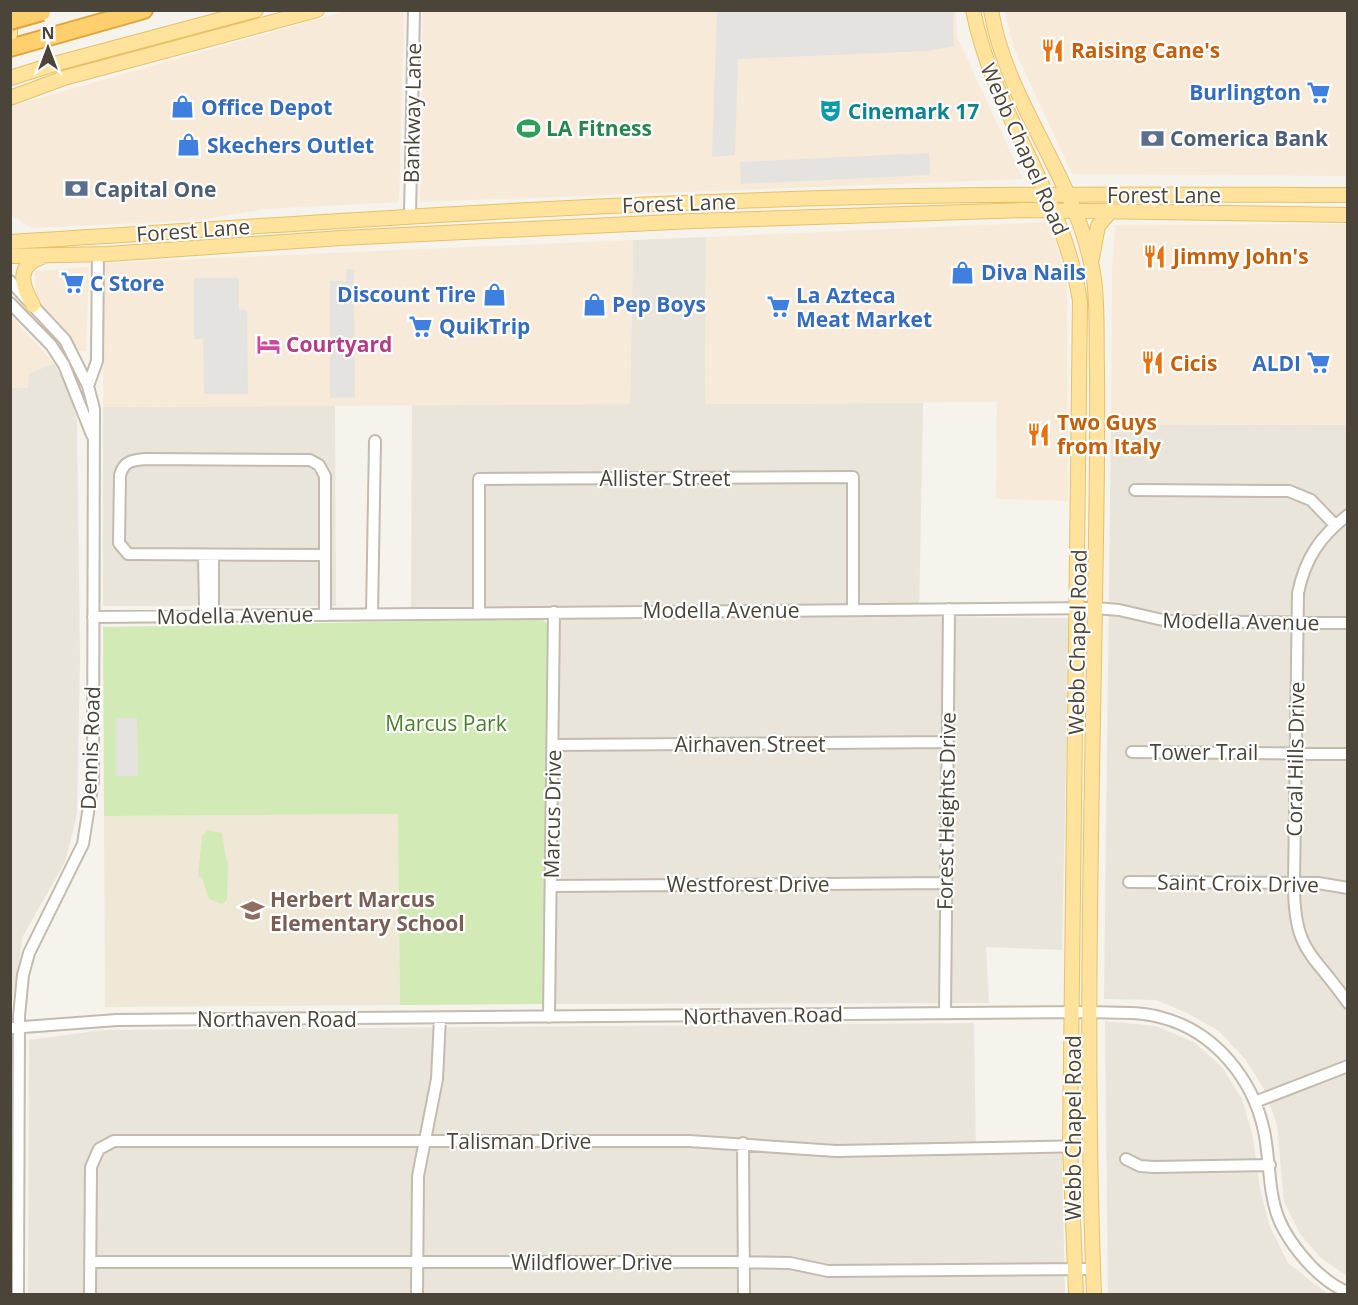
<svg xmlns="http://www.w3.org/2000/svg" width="1358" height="1305" viewBox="0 0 1358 1305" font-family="'Open Sans',sans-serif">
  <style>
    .residential { fill: #eae5da }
    .commercial { fill: #f7ead8 }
    .education { fill: #efe8d6 }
    .green { fill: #d2eab5 }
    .parking { fill: #e5e3e0 }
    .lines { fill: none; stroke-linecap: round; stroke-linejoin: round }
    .minor-casing { stroke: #c2bbae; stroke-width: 14 }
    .major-casing { stroke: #e6c16a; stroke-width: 16 }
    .highway-casing { stroke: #e0a43c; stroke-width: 20 }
    .minor { stroke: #fff; stroke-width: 10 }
    .major { stroke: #ffe39c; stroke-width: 14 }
    .highway { stroke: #ffcf6e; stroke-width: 16 }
    .major-bridge-casing { stroke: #e6c16a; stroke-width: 16; stroke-linecap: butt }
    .highway-bridge-casing { stroke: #e0a43c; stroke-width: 20; stroke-linecap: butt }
    .major-bridge { stroke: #ffe39c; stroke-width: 14 }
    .highway-bridge { stroke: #ffcf6e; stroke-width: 16 }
    .labels { text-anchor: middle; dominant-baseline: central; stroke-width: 4.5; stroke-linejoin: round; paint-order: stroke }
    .food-label { font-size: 21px; font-weight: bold; fill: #c56008; stroke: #fff; text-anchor: start }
    .shop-label { font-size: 21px; font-weight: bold; fill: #366cbe; stroke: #fff; text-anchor: start }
    .culture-label { font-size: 21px; font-weight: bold; fill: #0d838f; stroke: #fff; text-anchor: start }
    .street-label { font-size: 21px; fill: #4b4439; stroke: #fff }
    .leisure-label { font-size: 21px; font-weight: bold; fill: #27864d; stroke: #fff; text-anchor: start }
    .service-label { font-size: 21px; font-weight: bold; fill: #4e5e75; stroke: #fff; text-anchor: start }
    .hotel-label { font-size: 21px; font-weight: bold; fill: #b23c85; stroke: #fff; text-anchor: start }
    .park-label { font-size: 21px; fill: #4a7f2a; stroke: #fff }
    .education-label { font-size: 21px; font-weight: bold; fill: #785e54; stroke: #fff; text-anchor: start }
  </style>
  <rect width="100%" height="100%" fill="#f6f3ec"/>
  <path class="residential" d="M706,237L705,404L923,403L919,617L1069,618L1062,950L986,947L989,1003L544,1004L549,625L542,608L411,609L412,405L630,404L633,240Z
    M54,363L69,391L77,421L80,659L77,815L65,862L23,936L11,1008V388H28V374Z
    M335,406L336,606H103V407Z
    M1111,424L1347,425V1276L1321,1258L1300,1234L1284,1202L1277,1125L1264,1089L1245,1059L1219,1031L1187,1013L1156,1000L1104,999Z
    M1105,1021L1156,1026L1194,1042L1222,1067L1242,1099L1253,1137L1260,1189L1270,1227L1288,1263L1328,1294H1108Z
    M974,1023L976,1155L1062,1154L1065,1294H28L29,1040L103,1030Z"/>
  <path class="commercial" d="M423,10L956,11L957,37L1023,179L420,202Z
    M346,11H404L399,202L264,209L200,220L32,228L11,215V106Z
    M1005,11H1347V176L1072,174L1013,46Z
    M1050,222L1067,281L1068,501L996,499L997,402L705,404L706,237Z
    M1347,224V425L1111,424L1112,272L1115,225Z
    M633,240L630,404L103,407L104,263Z
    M89,267L86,351H79L58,322L36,299L35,271Z
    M10,315L54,363L29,374L28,388H11Z"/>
  <path class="education" d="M399,814L400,1005L105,1007L104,816Z"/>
  <path class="green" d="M542,619L549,625L544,1004L400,1005L398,814L104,816L103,627Z
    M208,830L222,833L226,860L228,861L227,900L222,904L209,899L202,878L198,876L202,836Z"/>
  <path class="parking" d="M717,11H953L954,46L928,51L738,59L735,155L712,157Z
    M929,153L930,175L741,184L740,162Z
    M347,269H354L355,398H330V281H346Z
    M194,278H239V310H247L248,394H204L203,339H194Z
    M116,718H137L138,776H116Z"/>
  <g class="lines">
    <defs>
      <path id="minor" d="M410,215L414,10
        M10,281L65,340L88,386L94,409L93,781L83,844L29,953L23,975L19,1016L18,1294
        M10,303L51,345L64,365L92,435
        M88,386L97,361L98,254
        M1135,490L1289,491L1311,500L1335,525
        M1348,515C1320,536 1305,559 1298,593L1294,884C1294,953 1313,952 1348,1003
        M324,555L128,554L119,543L120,475C124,461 132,460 146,459L310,460L319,465L325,476V614
        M204,556L205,605L209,615
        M479,612V479L853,477V610
        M372,614L375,441
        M209,615L213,605V556
        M93,617L1095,608L1119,610L1167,621L1348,623
        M553,745L947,742
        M1132,752L1348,754
        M1129,882L1318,883L1348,888
        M551,886L945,883
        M945,1013L949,609
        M549,1017L554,612
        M10,1028L117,1020L1090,1012C1114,1013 1140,1011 1163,1018C1215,1032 1253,1079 1264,1131C1270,1159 1268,1190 1278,1217C1285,1235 1297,1251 1311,1266C1321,1276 1333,1287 1348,1292
        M1255,1102L1348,1066
        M743,1143L744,1294
        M1126,1159L1140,1166L1154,1167L1270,1165
        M90,1262H732L790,1263L828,1271L1093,1269
        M90,1294L91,1167L99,1149L114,1141H689L836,1151L1088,1146
        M417,1294L418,1176L437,1079L440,1018"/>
      <path id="major" d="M973,10C994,116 1063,193 1080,301L1070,1146L1076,1294
        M991,10C1007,106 1080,182 1094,279C1098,309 1096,340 1097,370C1098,449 1096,528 1095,606C1091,836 1085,1065 1094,1294
        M10,35L11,10
        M58,63L256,10
        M10,98L64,78L317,10
        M10,242C252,227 493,209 736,201C940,193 1143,194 1348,195
        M10,256L108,254L341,238L693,221L1024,210L1348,215
        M1092,258L1098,226L1111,211
        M33,305C22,286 15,266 42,257"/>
      <path id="highway" d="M10,48L144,10"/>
    </defs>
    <use href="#minor" class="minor-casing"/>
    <use href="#major" class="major-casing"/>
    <use href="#highway" class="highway-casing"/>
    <use href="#minor" class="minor"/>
    <use href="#major" class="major"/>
    <use href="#highway" class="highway"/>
    <defs>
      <path id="major-bridge" d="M10,78L58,63"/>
      <path id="highway-bridge" d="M10,21L42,12"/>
    </defs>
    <use href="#major-bridge" class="major-bridge-casing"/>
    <use href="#highway-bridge" class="highway-bridge-casing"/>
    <use href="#major-bridge" class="major-bridge"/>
    <use href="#highway-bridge" class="highway-bridge"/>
  </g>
  <defs>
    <symbol id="restaurant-bare" viewBox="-9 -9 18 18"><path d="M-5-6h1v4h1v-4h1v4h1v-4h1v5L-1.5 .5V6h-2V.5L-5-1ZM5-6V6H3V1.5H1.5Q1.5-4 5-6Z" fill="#e8710a" stroke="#fff" stroke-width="2.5" paint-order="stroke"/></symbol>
    <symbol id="supermarket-bare" viewBox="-9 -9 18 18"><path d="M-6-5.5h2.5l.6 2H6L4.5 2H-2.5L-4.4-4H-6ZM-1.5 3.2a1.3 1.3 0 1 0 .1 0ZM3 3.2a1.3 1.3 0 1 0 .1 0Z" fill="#3f7fe0" stroke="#fff" stroke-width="2.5" paint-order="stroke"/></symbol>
    <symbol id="shop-bare" viewBox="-9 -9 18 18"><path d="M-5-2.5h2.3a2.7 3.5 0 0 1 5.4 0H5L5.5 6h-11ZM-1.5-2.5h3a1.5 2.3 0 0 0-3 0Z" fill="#3f7fe0" stroke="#fff" stroke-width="2.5" paint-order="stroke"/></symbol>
    <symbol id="theatre-bare" viewBox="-9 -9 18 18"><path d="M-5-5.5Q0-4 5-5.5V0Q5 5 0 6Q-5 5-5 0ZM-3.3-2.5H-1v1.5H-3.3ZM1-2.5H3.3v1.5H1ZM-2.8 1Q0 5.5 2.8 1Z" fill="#0f9aa8" stroke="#fff" stroke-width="2.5" paint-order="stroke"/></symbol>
    <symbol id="stadium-bare" viewBox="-9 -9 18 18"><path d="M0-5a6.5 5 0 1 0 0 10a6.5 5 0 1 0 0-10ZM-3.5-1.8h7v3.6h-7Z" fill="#2e9e5b" stroke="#fff" stroke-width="2.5" paint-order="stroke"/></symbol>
    <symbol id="bank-bare" viewBox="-9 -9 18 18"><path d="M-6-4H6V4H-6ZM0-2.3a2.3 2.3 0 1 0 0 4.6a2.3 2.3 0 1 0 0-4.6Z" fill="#5c6f8a" stroke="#fff" stroke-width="2.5" paint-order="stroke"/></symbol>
    <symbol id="hotel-bare" viewBox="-9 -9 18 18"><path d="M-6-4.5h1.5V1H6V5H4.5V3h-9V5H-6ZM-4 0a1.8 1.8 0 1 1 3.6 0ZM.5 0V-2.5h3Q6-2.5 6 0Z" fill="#d1479c" stroke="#fff" stroke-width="2.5" paint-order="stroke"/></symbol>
    <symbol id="school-bare" viewBox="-9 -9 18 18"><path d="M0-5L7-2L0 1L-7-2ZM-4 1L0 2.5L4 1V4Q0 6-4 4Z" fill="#8d6e63" stroke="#fff" stroke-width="2.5" paint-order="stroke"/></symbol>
  </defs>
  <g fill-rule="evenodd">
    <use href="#restaurant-bare" x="1036" y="34" width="33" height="33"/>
    <use href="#supermarket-bare" x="1302" y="76" width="33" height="33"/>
    <use href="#shop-bare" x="166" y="90" width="33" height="33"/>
    <use href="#theatre-bare" x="814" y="94" width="33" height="33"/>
    <use href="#stadium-bare" x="512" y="112" width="33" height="33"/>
    <use href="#bank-bare" x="1136" y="122" width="33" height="33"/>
    <use href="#shop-bare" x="172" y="128" width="33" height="33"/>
    <use href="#bank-bare" x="60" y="172" width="33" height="33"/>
    <use href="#restaurant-bare" x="1138" y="240" width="33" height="33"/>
    <use href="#shop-bare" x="946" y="256" width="33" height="33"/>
    <use href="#supermarket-bare" x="56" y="266" width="33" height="33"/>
    <use href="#shop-bare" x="478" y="278" width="33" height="33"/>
    <use href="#shop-bare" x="578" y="288" width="33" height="33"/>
    <use href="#supermarket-bare" x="762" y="290" width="33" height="33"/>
    <use href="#supermarket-bare" x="404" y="310" width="33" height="33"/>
    <use href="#hotel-bare" x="252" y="328" width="33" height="33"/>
    <use href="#restaurant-bare" x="1136" y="346" width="33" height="33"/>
    <use href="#supermarket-bare" x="1302" y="346" width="33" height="33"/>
    <use href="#restaurant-bare" x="1022" y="418" width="33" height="33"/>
    <use href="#school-bare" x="236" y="894" width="33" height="33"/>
  </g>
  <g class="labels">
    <g class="food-label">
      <text x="1071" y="50">Raising Cane's</text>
      <text x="1173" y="256">Jimmy John's</text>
      <text x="1170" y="363">Cicis</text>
      <text x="1057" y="422">Two Guys<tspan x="1057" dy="24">from Italy</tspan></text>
    </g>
    <g class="shop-label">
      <text x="1301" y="92" text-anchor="end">Burlington</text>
      <text x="201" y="107">Office Depot</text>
      <text x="207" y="145">Skechers Outlet</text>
      <text x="981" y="272">Diva Nails</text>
      <text x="90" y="283">C Store</text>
      <text x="476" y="294" text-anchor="end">Discount Tire</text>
      <text x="796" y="295">La Azteca<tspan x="796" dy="24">Meat Market</tspan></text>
      <text x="612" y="304">Pep Boys</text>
      <text x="439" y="326">QuikTrip</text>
      <text x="1301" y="363" text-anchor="end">ALDI</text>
    </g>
    <g class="culture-label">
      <text x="848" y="111">Cinemark 17</text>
    </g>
    <g class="street-label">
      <text transform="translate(412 113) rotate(-89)">Bankway Lane</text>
      <text transform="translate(1025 149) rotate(66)">Webb Chapel Road</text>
      <text x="1164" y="195">Forest Lane</text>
      <text transform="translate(679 203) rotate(-2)">Forest Lane</text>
      <text transform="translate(193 230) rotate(-4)">Forest Lane</text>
      <text x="665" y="478">Allister Street</text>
      <text x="721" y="610">Modella Avenue</text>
      <text transform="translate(235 615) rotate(-1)">Modella Avenue</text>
      <text transform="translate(1241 621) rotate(1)">Modella Avenue</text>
      <text transform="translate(1077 642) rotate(-89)">Webb Chapel Road</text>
      <text x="750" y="744">Airhaven Street</text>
      <text transform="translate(90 748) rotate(-88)">Dennis Road</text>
      <text x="1204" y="752">Tower Trail</text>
      <text transform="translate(1295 759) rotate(-89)">Coral Hills Drive</text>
      <text transform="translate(946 811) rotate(-89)">Forest Heights Drive</text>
      <text transform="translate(552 814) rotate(-89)">Marcus Drive</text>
      <text transform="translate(1238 883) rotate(1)">Saint Croix Drive</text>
      <text x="748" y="884">Westforest Drive</text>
      <text transform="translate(763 1015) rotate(-1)">Northaven Road</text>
      <text x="277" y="1019">Northaven Road</text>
      <text transform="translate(1073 1128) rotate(-90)">Webb Chapel Road</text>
      <text x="519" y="1141">Talisman Drive</text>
      <text x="592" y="1262">Wildflower Drive</text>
    </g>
    <g class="leisure-label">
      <text x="546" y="128">LA Fitness</text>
    </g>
    <g class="service-label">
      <text x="1170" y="138">Comerica Bank</text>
      <text x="94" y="189">Capital One</text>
    </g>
    <g class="hotel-label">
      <text x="286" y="344">Courtyard</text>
    </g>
    <g class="park-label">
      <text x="446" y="723">Marcus Park</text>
    </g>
    <g class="education-label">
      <text x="270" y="899">Herbert Marcus<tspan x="270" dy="24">Elementary School</tspan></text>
    </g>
  </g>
  <rect width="1358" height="1305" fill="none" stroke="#4b4439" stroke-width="24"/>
  <g transform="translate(48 48)" stroke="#ffffff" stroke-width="4.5" paint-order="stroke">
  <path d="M0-4.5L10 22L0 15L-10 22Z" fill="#4b4439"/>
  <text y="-9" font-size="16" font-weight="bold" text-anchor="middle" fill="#4b4439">N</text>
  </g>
</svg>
